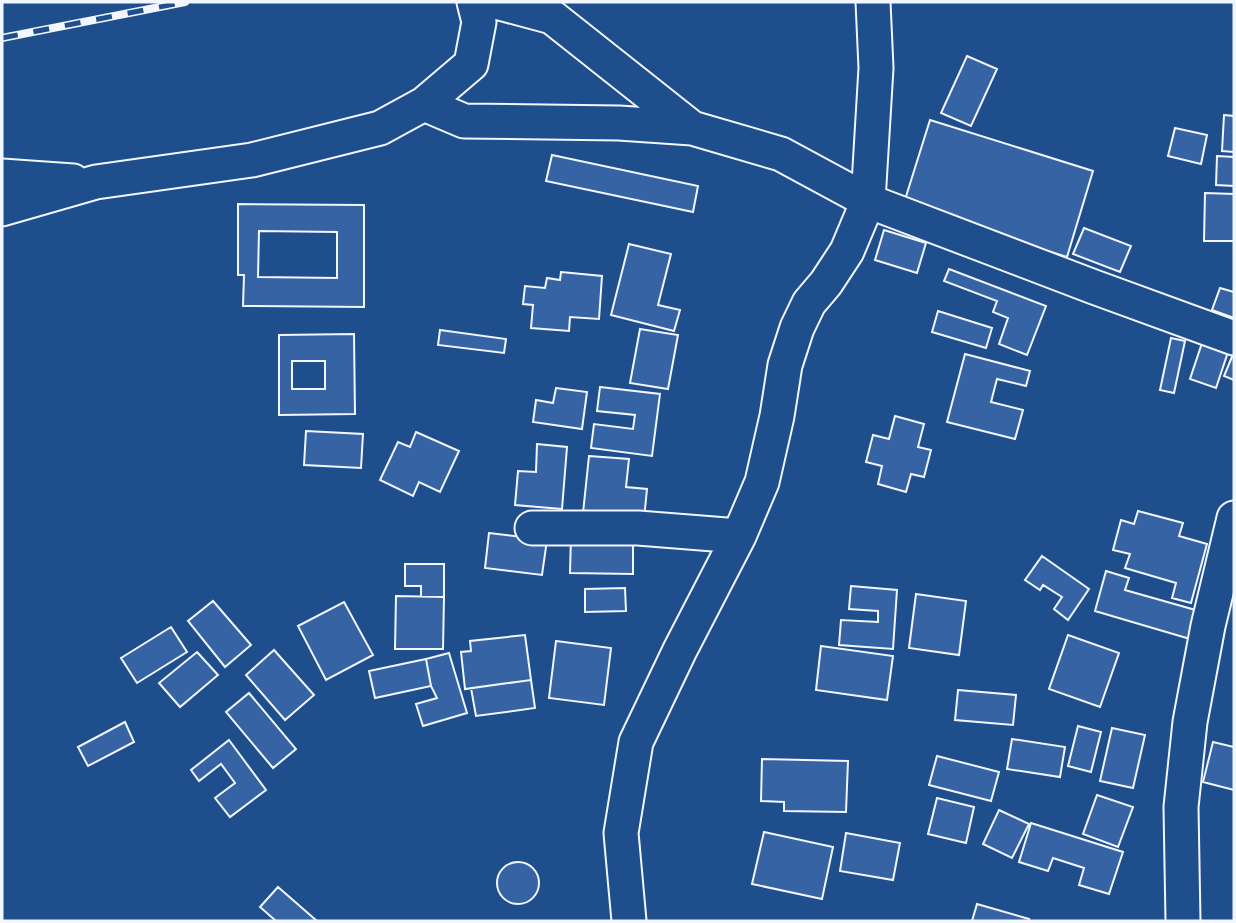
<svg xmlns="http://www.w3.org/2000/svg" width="1236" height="923" viewBox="0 0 1236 923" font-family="'Asap Condensed',sans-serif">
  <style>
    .building { fill: #3563a3; stroke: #f2f6ff; stroke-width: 2; fill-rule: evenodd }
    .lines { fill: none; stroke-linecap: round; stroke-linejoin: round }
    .minor-casing { stroke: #f2f6ff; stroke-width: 37 }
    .minor { stroke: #1f4e8c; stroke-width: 33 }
    .rail-casing { stroke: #f2f6ff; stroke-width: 8 }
    .rail { stroke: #1f4e8c; stroke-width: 5; stroke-dasharray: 16; stroke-linecap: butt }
  </style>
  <rect width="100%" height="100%" fill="#1f4e8c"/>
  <path class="building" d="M967,56L997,69L971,126L941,113Z
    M1224,115L1234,116V152L1222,151Z
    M930,120L1093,171L1067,257L903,206Z
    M1175,128L1207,135L1201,164L1168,156Z
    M552,155L698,186L693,212L546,181Z
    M1217,156L1234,157V186L1216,185Z
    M1205,193L1234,194V241H1204Z
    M238,204L364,205V307L243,306L244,275H238ZM259,231L337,232V278L258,277Z
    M1084,228L1131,246L1120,272L1073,254Z
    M884,230L926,243L917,273L875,260Z
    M629,244L671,254L658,305L680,310L674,331L611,315Z
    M949,269L1046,306L1027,355L999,344L1008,318L993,312L997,301L944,281Z
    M561,272L602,276L599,319L570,317L569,331L531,328L533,305L523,304L525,286L545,288L547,278L560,280Z
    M1220,288L1234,292V318L1212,310Z
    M938,311L992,328L986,348L932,332Z
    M640,329L678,335L668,389L630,383Z
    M440,330L506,339L504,353L438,345Z
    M354,334L355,414L279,415V335ZM292,361H325V389H292Z
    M1171,338L1185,341L1174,393L1160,390Z
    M1202,343L1228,352L1216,388L1190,379Z
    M1234,352V380L1224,376Z
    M965,354L1030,371L1026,386L997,379L991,402L1023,410L1015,439L947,422Z
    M600,387L660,394L652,456L591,448L594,424L633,429L635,415L597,411Z
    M556,388L587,392L582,429L533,422L536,400L553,403Z
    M895,416L924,424L918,447L931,450L924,477L911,474L906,492L878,484L882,466L866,462L873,435L889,439Z
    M306,431L363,434L361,468L304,465Z
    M416,432L459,451L440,492L419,482L413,496L380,480L398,442L410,447Z
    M537,444L567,447L562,509L515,505L518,471L536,472Z
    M589,456L629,459L626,487L647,489L644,519L583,513Z
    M1138,511L1183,523L1179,536L1207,544L1191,603L1172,598L1176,583L1125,568L1130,554L1113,550L1121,520L1134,524Z
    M489,533L547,540L542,575L485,568Z
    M571,535L633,536V574L570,573Z
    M1042,556L1089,589L1068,620L1054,609L1062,597L1043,585L1040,590L1025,580Z
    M405,564H444V597H421V586H405Z
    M1106,571L1129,578L1125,590L1199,611L1190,639L1095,611Z
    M851,586L897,590L893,649L839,645L841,620L878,622V611L849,609Z
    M625,588L626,611L585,612V589Z
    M916,594L966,601L959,655L909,648Z
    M396,596L444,597L443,649H395Z
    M213,601L251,645L225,667L188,621Z
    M344,602L373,655L326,680L298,626Z
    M171,627L187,652L137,683L121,658Z
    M525,635L531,680L465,689L461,652L471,651L470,641Z
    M1068,635L1119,653L1100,707L1049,689Z
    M556,641L611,648L604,705L549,698Z
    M821,646L893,656L887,700L816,690Z
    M274,650L314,695L285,720L246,675Z
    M197,652L218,675L180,707L159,683Z
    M449,653L467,713L423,726L416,704L437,698L431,686L426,659Z
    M426,659L431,686L375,698L369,671Z
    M531,680L535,708L476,716L471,688Z
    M958,690L1016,695L1013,725L955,720Z
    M249,693L296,749L273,768L226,712Z
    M125,722L134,742L88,766L78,747Z
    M1078,726L1101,732L1091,772L1068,766Z
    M1112,728L1145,735L1133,788L1100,781Z
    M1012,739L1065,747L1060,777L1007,769Z
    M229,740L266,790L230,817L215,798L235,783L221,764L199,781L191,770Z
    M1213,742L1234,747V790L1203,782Z
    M937,756L999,772L991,801L929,785Z
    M762,759L848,761L846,812L784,811V802L761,801Z
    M1097,795L1133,807L1118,847L1083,834Z
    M937,798L974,807L966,843L928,834Z
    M999,810L1029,824L1012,858L983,844Z
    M1031,823L1123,852L1109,894L1079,885L1084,868L1053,858L1048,871L1019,862Z
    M764,832L833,847L822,899L752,884Z
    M846,833L900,843L893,880L840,871Z
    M497 883a21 21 0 1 1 42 0a21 21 0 1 1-42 0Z
    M278,887L317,921H276L260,907Z
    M977,904L1029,919L1028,921H972Z"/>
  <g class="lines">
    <defs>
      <path id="minor" d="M496,2L552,17L692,128
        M424,104L464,121L619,123L692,128L781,154L868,201L1094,287L1234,338
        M2,176L73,181
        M2,209L96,182L252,160L380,128L424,104L471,64L479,22L474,2
        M532,528H638L739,536
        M629,921L621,833L636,742L680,650L739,536L762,482L777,416L785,365L797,328L809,303L826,283L847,251L868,201L876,68L873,2
        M1183,921L1181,807L1190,722L1208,626L1234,518"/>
    </defs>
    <use href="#minor" class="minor-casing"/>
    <use href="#minor" class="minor"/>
    <defs>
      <path id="rail" d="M2,38L185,2"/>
    </defs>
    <use href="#rail" class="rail-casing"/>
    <use href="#rail" class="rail"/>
  </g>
  <rect width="1236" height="923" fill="none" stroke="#f2f6ff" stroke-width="7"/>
</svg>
